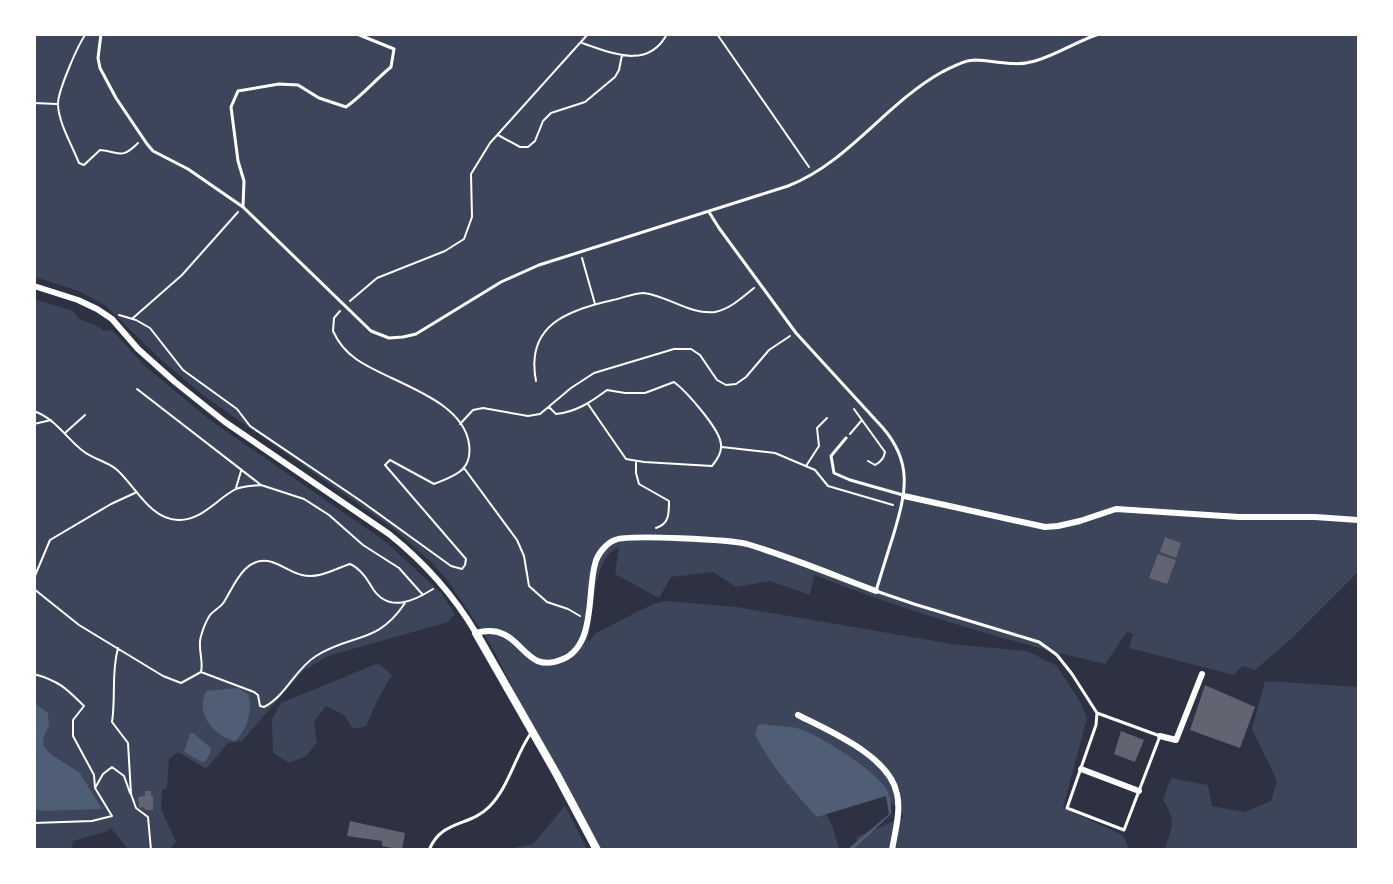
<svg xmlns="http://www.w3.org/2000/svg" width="1393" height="884" viewBox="0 0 1393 884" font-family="Quicksand,sans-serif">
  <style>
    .green { fill: #3c4559 }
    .water { fill: #4f5d75 }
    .building { fill: #626471 }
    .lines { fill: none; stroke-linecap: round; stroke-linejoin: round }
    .path { stroke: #fff; stroke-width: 2 }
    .service { stroke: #fff; stroke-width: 3 }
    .minor { stroke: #fff; stroke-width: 6 }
    .tertiary { stroke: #fff; stroke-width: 8 }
  </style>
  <rect width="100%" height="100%" fill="#2d3142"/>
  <path class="green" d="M35,35H1358V572L1291,639L1255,670L1242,666L1234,675L1129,648L1133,634L1127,632L1105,664C1006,641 909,612 814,575L810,595L770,581L736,587L713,572L671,577L659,598L615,574L619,547C593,556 592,617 588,642L596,633L627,617L653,604L666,601L737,607L952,644L1027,651L1057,666L1081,703L1087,718L1063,808L1123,835L1129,849H856L857,837L904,817L877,787L820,802L833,828L839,849H601L532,726L491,645L448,581L430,561L394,529L204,396L159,358L106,306L79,291L35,277Z
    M34,299L73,311L79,319L99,327L104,331L112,330L146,367L210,420L386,542L441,593L455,614L448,622L328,656L303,671L242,741L228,743L206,769L178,752L169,759L167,788L162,790L161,809L176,842L170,849H129C121,843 118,834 110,828L108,831L73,841L72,849H35Z
    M378,663L392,675L378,699L366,726L353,729L344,715L326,706L314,722L317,743L306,756L289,763L273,753L272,719L281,703Z
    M1265,681L1358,687V849H1165C1172,826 1177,822 1163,800L1171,778L1208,785L1212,806L1244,812L1271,801L1277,781L1252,729Z
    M565,806L587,849H508L533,844Z"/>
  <path class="water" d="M238,688L248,694C253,710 248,729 235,741C213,736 195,713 206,691Z
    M35,703L48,713L49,725L43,739L44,747L52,755L80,773L102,809L42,811L35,809Z
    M763,724C775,727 789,725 800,729C821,736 872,769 885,787C890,794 892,805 891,814L854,849H848L889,814L886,796L817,817C793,791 770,765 755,734L758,725Z
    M193,733L211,748L210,754L204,763L184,752L190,734Z"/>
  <path class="building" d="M1165,537L1181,543L1176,558L1160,552Z
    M1158,554L1176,560L1167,584L1149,578Z
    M1205,685L1255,707L1240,748L1190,730Z
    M1121,731L1144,740L1135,762L1114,754Z
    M145,791H151V796H153V810H145L144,807L139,808L138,797L145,796Z
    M350,821L405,833L402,850L382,846V841L347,836Z"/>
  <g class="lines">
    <path class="path" d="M86,34C78,44 57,93 58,105C59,124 72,145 79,163L84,165L100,150C120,152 121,160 138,143
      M717,34L809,167
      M582,43C612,53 648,70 667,34
      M34,103L57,104
      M498,135L520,147H528L535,141L543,121L551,113L585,102L615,77L619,70L622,55
      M582,258L595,304
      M350,301L377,278L445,251L464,239L472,217L471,174L490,143L588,34
      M119,315L136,320L150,328L183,370L237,409L250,426L361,501L451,566L462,569L465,565L466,559L385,465L390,460L434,484C454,476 473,471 469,444C463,398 388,382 356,359C346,352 338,342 333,331L334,318L340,311
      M133,318L182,275L238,212
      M536,381C525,325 568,310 613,300C622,298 635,293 644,293C668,296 690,315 715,312C730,309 743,297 754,288
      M137,389L261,485L304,499L329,515L363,545L399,568L423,595
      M549,407L556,414C576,412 591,402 607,390L625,393H645L674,382C686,391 721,430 721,445C722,453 717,460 712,466L644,462L626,459L588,404
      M854,409L885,452C884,458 881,462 875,465L868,461
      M34,411C56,419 66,438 83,451C93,459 106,461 116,469C135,485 149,519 178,520C201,521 216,500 234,490C241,486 253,486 261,485
      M34,424L51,420
      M460,424L473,410L483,408L528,416L540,414L571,388L594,373L674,349H691L700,355L717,380L726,385L736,384L746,377L769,350L790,336
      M65,433L85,415
      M850,434L862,420
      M722,447L775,453L815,470L828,486L893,505
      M636,461V473L639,484L669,501C669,514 669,524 656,528
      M806,466L819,446L817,428L827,418
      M464,468L517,540L524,556L529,586L547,602L568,609L580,616
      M236,488L241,471
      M34,578L50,540L111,504L137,492
      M34,589L79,625L163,676L181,683L201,672C204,660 197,648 201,636C203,629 206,621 210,615C214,610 220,608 224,602C234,586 245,554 272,562C282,565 292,573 302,575C320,579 334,569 350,564C361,569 367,579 373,589C389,613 414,601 433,589
      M118,648C111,673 116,697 112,722L128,743L131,794L136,808L148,817L151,850
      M201,672L254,692L258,695L260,706L264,707C286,696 295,669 316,656C352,633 377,645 405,603
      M34,674C59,681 66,688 84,706L73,720V736L94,775L95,788L112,816L92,821L34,823
      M95,788L103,774L112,767L124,776L130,793"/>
    <path class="service" d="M101,34L98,58L100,68L116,98L147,144L153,151L188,169L243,207L371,331L389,338L403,337L416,334L501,282L539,265L788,186C849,162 885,104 942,72C952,67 964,60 976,60C996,61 1015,67 1035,61C1057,55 1077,41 1099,34
      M243,207L244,181L238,161L231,107L238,91L279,84L298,85L319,98L346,107C363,95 375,80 391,67L394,49L357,34
      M709,212L719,228L796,333L883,428C913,463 906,492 894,533C888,552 882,571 876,591L914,604L1039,642L1057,655L1072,674L1097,713L1096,725L1067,808L1124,830L1160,736L1097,713
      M846,438L831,456L834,473L850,480L903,495
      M429,850C442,819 469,827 489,807C509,787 515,756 531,733"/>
    <path class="minor" d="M34,286L78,300L97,309L112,319L138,349L175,382L225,422L389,534C424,562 453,594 476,633C524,620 520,678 563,659C596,645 587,592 595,564C597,555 606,543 615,540C628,534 732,540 747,544C790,557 833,575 876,591
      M904,496L1045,527L1058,526L1080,521L1116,509L1239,517H1315L1358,520
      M798,715C829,731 890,756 897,794C901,811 895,832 892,850
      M1160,736L1176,740L1202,674
      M1081,769L1139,791"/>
    <path class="tertiary" d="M476,633L556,773L597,850"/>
  </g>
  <rect width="1393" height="884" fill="none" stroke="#ffffff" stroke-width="72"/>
</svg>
